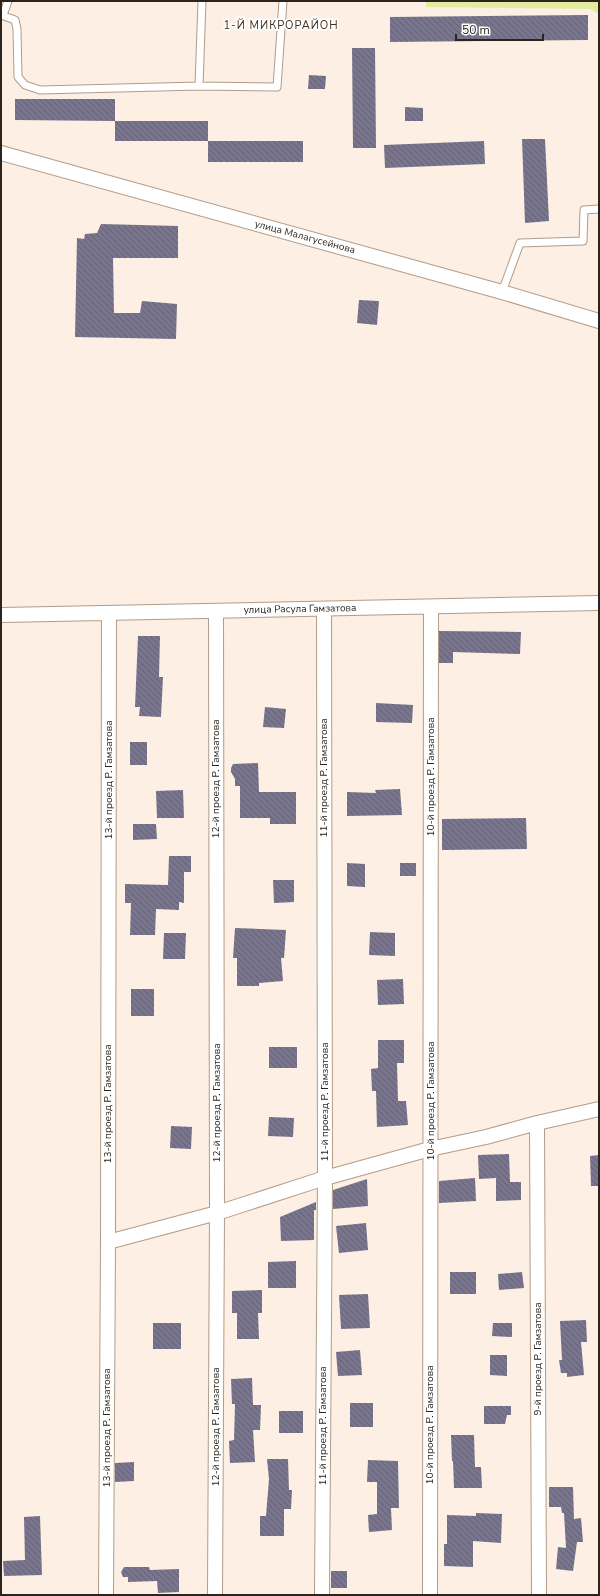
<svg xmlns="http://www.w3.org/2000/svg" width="600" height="1596" viewBox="0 0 600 1596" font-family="'Nunito Sans',sans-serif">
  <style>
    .park { fill: #e3eba1 }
    .building { fill: url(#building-back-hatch) }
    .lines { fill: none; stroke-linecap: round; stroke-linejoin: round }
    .lane-casing { stroke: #b19c89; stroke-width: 9 }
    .street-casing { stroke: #b19c89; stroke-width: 16 }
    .lane { stroke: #fff; stroke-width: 7 }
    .street { stroke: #fff; stroke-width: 14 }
    .labels { text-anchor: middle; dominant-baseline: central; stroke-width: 3.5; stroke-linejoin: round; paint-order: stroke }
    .street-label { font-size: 10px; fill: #2c241c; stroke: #fff }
    .neighbourhood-label { font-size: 11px; letter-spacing: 1px; fill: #3e2d1d; stroke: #fff }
  </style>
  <defs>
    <pattern id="building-back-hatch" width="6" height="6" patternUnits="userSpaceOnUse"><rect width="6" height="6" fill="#79758e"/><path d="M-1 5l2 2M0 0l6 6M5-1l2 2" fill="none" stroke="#636073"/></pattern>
  </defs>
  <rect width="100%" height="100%" fill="#fdefe3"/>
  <path class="park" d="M426,1H599V14L590,9L426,7Z"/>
  <path class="building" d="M588,15V40L390,42V17Z
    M352,48H375L376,148H353Z
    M309,75L326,76L325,89H308Z
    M15,99H115V121L15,120Z
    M405,107L423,108V121H405Z
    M115,121H208V141H115Z
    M522,139H545L549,221L525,223Z
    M208,141H303V162H208Z
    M484,141L485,164L385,168L384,145Z
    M101,224L178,226V258H113L114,313H140L142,301L177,304L176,339L75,337L77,238L84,239L85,234L97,233Z
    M359,300L379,301L377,325L357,323Z
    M439,631L521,632L520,654L453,652V663H439Z
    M138,636H160L159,677H163L161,717L139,716L140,707H135Z
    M376,703L413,705L412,723L376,722Z
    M265,707L286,709L284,728L263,727Z
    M130,742H147V765H130Z
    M258,763L259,792H296V824H270V818H240V786H235V779L231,772V768L233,764Z
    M400,789L402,815L347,816V792L376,793L375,790Z
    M183,790L184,818H157L156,791Z
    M526,818L527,849L442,850V819Z
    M133,824H156L157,839L133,840Z
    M169,856H191V872H184V903L179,902V910L156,909L155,935H130L131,903H125V884L168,885Z
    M347,863L365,864V887L347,886Z
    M400,863H416V876H400Z
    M273,880H294V902L274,903Z
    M235,928L286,930L284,958H281L283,981L259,983V986H237V958H233Z
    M370,932L395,933V956L369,955Z
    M164,933H186L185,959H163Z
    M403,979L404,1004L378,1005L377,980Z
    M131,989H154V1016H131Z
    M378,1040H404V1063H397L398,1101H406L408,1125L377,1127L376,1091H372L371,1069L378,1068Z
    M269,1047H297V1068H269Z
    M269,1117L294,1118L293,1137L268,1136Z
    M171,1126L192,1127L191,1149L170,1148Z
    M509,1154L510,1182H521V1200L496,1201V1178L479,1179L478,1155Z
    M599,1155V1186H591L590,1156Z
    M475,1178L476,1201L439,1203V1181Z
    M367,1179L368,1206L333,1209V1190Z
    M316,1202V1210H314V1240L281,1241L280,1217Z
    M366,1223L368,1250L339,1253L336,1226Z
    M296,1261V1288H268V1262Z
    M450,1272H476V1294H450Z
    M522,1272L524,1288L499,1290L498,1274Z
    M262,1290V1313H258L259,1339H237V1313H232V1291Z
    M368,1294L370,1328L341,1329L339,1295Z
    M586,1320L587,1342H581L584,1375L567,1377V1373H561L559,1360H562L560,1321Z
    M153,1323H181V1349H153Z
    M493,1323H512V1337L492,1336Z
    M360,1350L362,1375L338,1376L336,1352Z
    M490,1355H507V1376L490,1375Z
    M252,1378L253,1405H261L260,1430H253L255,1462L230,1463L229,1441L234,1440L235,1404H232L231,1379Z
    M350,1403H373V1427H350Z
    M484,1406H511V1415H507L505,1424H484Z
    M279,1411H303V1433H279Z
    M451,1435H474L475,1467H481L482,1488H454L453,1461H452Z
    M267,1459H288L289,1490H292L291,1509H284V1536H260V1516H266L269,1479Z
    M368,1460L398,1461L399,1508H391L392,1530L369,1532L368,1515L377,1514V1482H367Z
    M134,1462V1481L115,1482V1463Z
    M549,1487H573L574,1519L581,1518L583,1542H577L573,1571L556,1569L558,1547L566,1548L564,1513H562L561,1507H549Z
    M476,1513L502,1514L501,1543L473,1541V1567L444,1566V1544H447V1515L476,1516Z
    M40,1516L42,1575L4,1576L3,1561L25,1560L24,1517Z
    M124,1567H149L150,1570L179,1569V1592L158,1593L157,1581L128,1582V1577H123L121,1572Z
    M331,1571H347V1588H331Z"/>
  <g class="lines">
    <defs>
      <path id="lane" d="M1,15L15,20L17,29L18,77L25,85L40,90L199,86L277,87L283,1
        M3,15L8,1
        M199,86L202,1
        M502,292L520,243L583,241L584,210L599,209"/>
      <path id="street" d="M1,153L502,292L599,321
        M1,615L599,603
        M537,1123L539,1595
        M108,1242L217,1213L325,1178L430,1149L486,1137L537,1123L599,1109
        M106,1595L108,1242L109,613
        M215,1595L217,1213L216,611
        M322,1595L325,1178L324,609
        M430,1595L431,607"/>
    </defs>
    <use href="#lane" class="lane-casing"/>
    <use href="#street" class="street-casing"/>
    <use href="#lane" class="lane"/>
    <use href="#street" class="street"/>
  </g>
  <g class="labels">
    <g class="street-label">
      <text transform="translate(305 237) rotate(15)">улица Малагусейнова</text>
      <text transform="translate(300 609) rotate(-1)">улица Расула Гамзатова</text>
      <text transform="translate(431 777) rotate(-90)">10-й проезд Р. Гамзатова</text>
      <text transform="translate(324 778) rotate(-90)">11-й проезд Р. Гамзатова</text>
      <text transform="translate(216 779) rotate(-90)">12-й проезд Р. Гамзатова</text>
      <text transform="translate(109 780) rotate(-90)">13-й проезд Р. Гамзатова</text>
      <text transform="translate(431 1101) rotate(-90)">10-й проезд Р. Гамзатова</text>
      <text transform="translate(325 1102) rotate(-90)">11-й проезд Р. Гамзатова</text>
      <text transform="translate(217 1103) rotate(-90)">12-й проезд Р. Гамзатова</text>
      <text transform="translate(108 1104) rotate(-90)">13-й проезд Р. Гамзатова</text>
      <text transform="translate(538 1359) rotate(-90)">9-й проезд Р. Гамзатова</text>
      <text transform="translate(430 1425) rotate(-90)">10-й проезд Р. Гамзатова</text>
      <text transform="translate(323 1426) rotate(-90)">11-й проезд Р. Гамзатова</text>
      <text transform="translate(216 1427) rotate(-90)">12-й проезд Р. Гамзатова</text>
      <text transform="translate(107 1428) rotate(-90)">13-й проезд Р. Гамзатова</text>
    </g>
    <g class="neighbourhood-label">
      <text x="281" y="25">1-Й МИКРОРАЙОН</text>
    </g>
  </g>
  <rect width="600" height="1596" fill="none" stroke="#2c241c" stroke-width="4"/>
  <path d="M456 34v6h87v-6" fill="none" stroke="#2c241c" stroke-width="2"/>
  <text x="462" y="34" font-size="12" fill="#2c241c" stroke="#ffffff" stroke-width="3" paint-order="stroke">50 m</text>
</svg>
